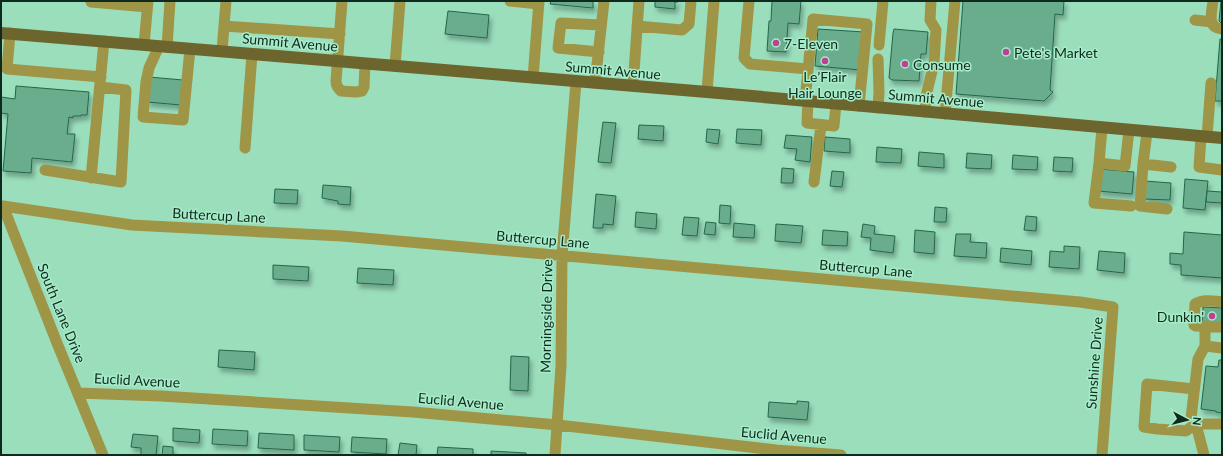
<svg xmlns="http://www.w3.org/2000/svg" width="1223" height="456" viewBox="0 0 1223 456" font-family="Lato,sans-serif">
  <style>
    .building { fill: #6aad8d; stroke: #22674a; filter: url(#shadow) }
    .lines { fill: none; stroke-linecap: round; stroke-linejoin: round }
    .minor { stroke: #9f9546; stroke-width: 11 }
    .major { stroke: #6c652d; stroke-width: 12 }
    .poi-dot { fill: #bb4194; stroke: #a7ebc9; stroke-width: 1.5 }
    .labels { text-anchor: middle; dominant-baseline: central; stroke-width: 3; stroke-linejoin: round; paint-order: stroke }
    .street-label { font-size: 14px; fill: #0e2a1e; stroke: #a7ebc9 }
    .poi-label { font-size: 14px; fill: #0e2a1e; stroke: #a7ebc9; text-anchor: start }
  </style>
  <defs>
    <filter id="shadow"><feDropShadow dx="2.5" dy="4.5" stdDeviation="2" flood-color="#0004"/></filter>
  </defs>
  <rect width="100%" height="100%" fill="#9adebc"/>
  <path class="building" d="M551,1H593V8L550,4Z
    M655,1H678V2H675V9L655,7Z
    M772,1H801L799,24L788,23L786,52L767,51L769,21H771Z
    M963,1H1064L1063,15L1055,14L1050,90L1053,92L1044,101L956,94Z
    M1221,1H1222V24L1219,21Z
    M448,11L489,15L487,38L445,34Z
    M818,29L864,32L861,70L815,66Z
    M894,29L928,32L926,54H921L919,81L892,80L889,78L893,33Z
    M1220,39H1222V101H1215Z
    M149,77L183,80L181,105L147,102Z
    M16,86L89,92L87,115H81V116H73V118L69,117L67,134H75L72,162L32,158L31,173L3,171L8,114L1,113V97L15,99Z
    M603,122L616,123L611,163L598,162Z
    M639,125L664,126L663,141L638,139Z
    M707,129L720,130L718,144L706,142Z
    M737,129L762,130L761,145L736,143Z
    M786,135L812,137L810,162L795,160L797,149L784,148Z
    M825,137L850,139V153L824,151Z
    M877,147L902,149L901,163L876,162Z
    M919,152L944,154V168L918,166Z
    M967,153L992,155L991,169L966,168Z
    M1013,155L1038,157L1037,170L1012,169Z
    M1054,157L1073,158L1072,172L1053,171Z
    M782,168L794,169L793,183H781Z
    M1100,169L1134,172L1132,194L1098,191Z
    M832,171L844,172L842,187L830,186Z
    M1185,179L1208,181L1205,210L1183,208Z
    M1145,181L1171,183L1170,200L1144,199Z
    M323,185L351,187L350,205L338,204V201L322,198Z
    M275,189L298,190L297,204L274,203Z
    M1207,191L1222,192V203L1206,202Z
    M596,194L616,196L613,225L603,224V228H593Z
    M720,205L731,206L730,224L719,223Z
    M935,207L947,208L946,222H934Z
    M636,212L657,214L656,229L635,227Z
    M1026,216L1037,217L1036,231L1024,230Z
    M684,217L699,218L697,236L682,235Z
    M706,222L716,223L715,235L704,234Z
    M734,223L755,225L754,238L733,237Z
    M776,224L803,226L801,243L775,241Z
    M863,224L875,226L874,234L895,236L893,253L870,250L871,238L861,237Z
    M823,230L848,232L847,246L822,245Z
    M915,230L935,232L934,254L914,252Z
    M1184,232L1222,235V278L1181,275V265L1170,264V253L1183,254Z
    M956,234H971L970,242L987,243L986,258L954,256Z
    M1064,246L1080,247L1079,269L1049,267L1050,251L1064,252Z
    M1001,248L1032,251L1031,265L1000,262Z
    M1099,251L1125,253L1124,273L1097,270Z
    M273,265L309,267L308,281L273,279Z
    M358,268L394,270L393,285L357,283Z
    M1203,307L1222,308V325L1202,324Z
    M219,350L255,352L254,370L218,367Z
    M511,356L529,357L528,391L510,390Z
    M1219,360H1222V413L1216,412V411L1201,409L1206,366L1218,367Z
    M797,401L809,402L807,420L768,417L769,402L797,404Z
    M173,428L200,430L199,443L173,441Z
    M213,429L248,431L247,446L212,444Z
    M259,433L294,435V450L258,448Z
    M133,434L158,436L156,455H141V448L131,447Z
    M304,435L340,437L339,452L304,450Z
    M352,437L387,439L386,454L351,452Z
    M400,443L417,445L416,455H398Z
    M163,446L173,447V455H162Z
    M438,447L473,449V455H437Z
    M491,451L526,453V455H491Z"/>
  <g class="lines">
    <path class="minor" d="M342,1L336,81C336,86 338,88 341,91L356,92L362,91L364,87L365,64
      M510,1L539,4
      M749,1L744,58L750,64L808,69
      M1213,1C1212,12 1206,28 1222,29
      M91,2L147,7
      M1195,20L1212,22
      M224,26L340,34
      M637,26L682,30L689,24L691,1
      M10,33L7,69L101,77
      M144,45L148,1
      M879,45L883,1
      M159,46L149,68L146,82L143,117L183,120L190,49
      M167,47L170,1
      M222,51L226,1
      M599,52L558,48L561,23L601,25
      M395,66L400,1
      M533,78L539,1
      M595,83L604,1
      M633,86L639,1
      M707,92L714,1
      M805,101L813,19L867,24L859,106
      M808,101L807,123L834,126L836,104
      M878,108L879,92L878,59
      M925,112L926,96L934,63L936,30L930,20L931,1
      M945,114L955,1
      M1102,128L1099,163L1125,166L1129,130
      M1147,132L1143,164L1171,167
      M1201,136L1199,167L1222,170
      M1207,137L1211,83
      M245,148L252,54
      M1099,163L1094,203L1131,206
      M1143,164L1140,206L1167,209
      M45,170L121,182L126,90L100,87
      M91,178L104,41
      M814,182L821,125
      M1,206H3L57,343L103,455
      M3,206L132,225L342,236L1080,302L1113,307L1102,455
      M1222,302C1214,301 1202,299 1195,304L1194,323V325L1196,326L1222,327
      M1205,346L1222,348
      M1194,389L1147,384L1144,427L1157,429L1186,431L1195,424H1222
      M78,393L161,396L413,412L558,425L776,450L841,455
      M555,455L561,366L562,256L576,82
      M1204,455L1198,432L1191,418L1198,359L1205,346V326"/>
    <path class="major" d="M1,33L707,92L1222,138"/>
  </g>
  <g class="poi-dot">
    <circle cx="776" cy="43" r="4"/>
    <circle cx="1006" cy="52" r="4"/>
    <circle cx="825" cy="61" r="4"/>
    <circle cx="905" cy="64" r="4"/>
    <circle cx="1212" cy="316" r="4"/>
  </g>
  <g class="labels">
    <g class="street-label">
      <text transform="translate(290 42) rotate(5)">Summit Avenue</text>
      <text transform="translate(613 70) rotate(5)">Summit Avenue</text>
      <text transform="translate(936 98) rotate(5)">Summit Avenue</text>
      <text transform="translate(219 215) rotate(3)">Buttercup Lane</text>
      <text transform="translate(543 239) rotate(5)">Buttercup Lane</text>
      <text transform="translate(866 268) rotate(5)">Buttercup Lane</text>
      <text transform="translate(62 313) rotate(68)">South Lane Drive</text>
      <text transform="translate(546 316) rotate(-89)">Morningside Drive</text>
      <text transform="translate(1094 363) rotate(-86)">Sunshine Drive</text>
      <text transform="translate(137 380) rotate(3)">Euclid Avenue</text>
      <text transform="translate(461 401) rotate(5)">Euclid Avenue</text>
      <text transform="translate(784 435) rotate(5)">Euclid Avenue</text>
    </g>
    <g class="poi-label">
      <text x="784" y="43">7-Eleven</text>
      <text x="1014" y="52">Pete's Market</text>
      <text x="913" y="64">Consume</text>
      <text x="825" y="76" text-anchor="middle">Le’Flair<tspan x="825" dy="16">Hair Lounge</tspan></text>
      <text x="1204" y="316" text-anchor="end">Dunkin'</text>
    </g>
  </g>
  <rect width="1223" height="456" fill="none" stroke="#0e2a1e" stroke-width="4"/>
  <g transform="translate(1187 420) rotate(97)" stroke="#a7ebc9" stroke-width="3" paint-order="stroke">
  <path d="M0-3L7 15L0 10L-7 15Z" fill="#0e2a1e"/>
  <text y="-6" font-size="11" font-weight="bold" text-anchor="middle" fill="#0e2a1e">N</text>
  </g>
</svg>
